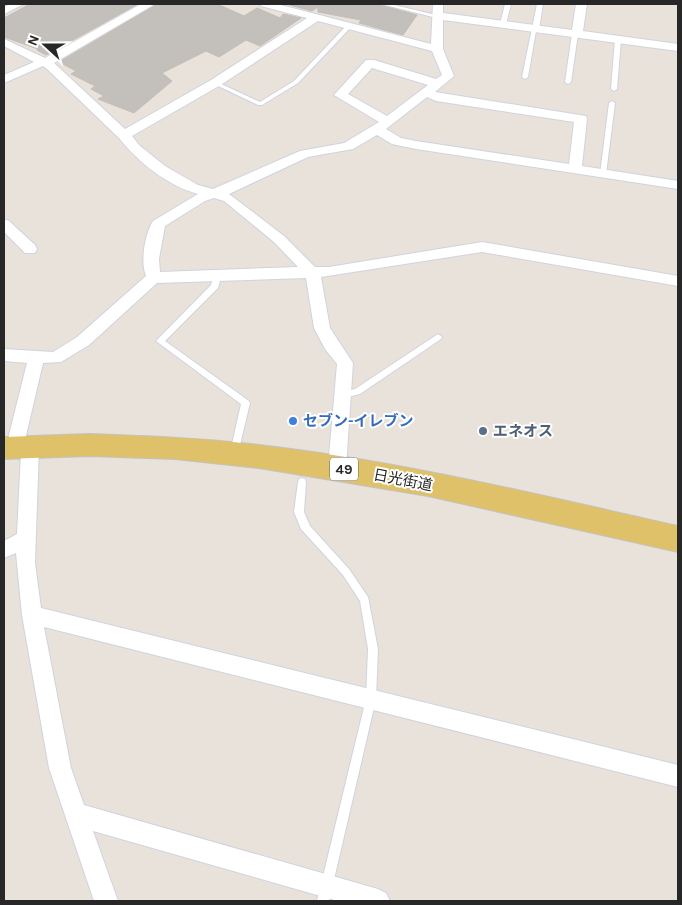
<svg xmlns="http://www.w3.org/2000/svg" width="682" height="905" viewBox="0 0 682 905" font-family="Karla,'Noto Sans JP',sans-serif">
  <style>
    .building { fill: #c3bfba; stroke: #c3beb5 }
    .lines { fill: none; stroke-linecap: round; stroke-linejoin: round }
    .service-casing { stroke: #d0d3df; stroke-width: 2 }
    .minor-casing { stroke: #d0d3df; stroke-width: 2 }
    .primary-casing { stroke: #c3c3c3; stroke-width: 2 }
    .service { fill: #fff; fill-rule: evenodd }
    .minor { fill: #fff; fill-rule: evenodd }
    .primary { fill: #dec169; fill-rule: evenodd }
    .shop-dot { fill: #3f7fe0; stroke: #fff; stroke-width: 2 }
    .service-dot { fill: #5c6f8a; stroke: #fff; stroke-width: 2 }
    .labels { text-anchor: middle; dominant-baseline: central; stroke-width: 4; stroke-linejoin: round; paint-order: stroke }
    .shield { fill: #fff; stroke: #686868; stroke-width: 1 }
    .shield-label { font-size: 14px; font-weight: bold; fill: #272727 }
    .shop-label { font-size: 15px; font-weight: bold; fill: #366cbe; stroke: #fff; text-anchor: start }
    .service-label { font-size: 15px; font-weight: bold; fill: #4e5e75; stroke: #fff; text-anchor: start }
    .street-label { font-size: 15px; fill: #272727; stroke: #fff }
  </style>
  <rect width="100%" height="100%" fill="#e8e2da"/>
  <path class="building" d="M30,4H138L46,55L37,50L38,49L4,37V18Z
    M157,4H217L244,16L257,8L280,18L283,14L301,18L260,46L246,40L219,57L206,51L162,73L172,81L134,113L98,99L104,96L91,89L95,86L71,74L76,71L59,62Z
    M291,4H379L417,15L403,35L359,23L361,20L318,12V7L312,11L290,5Z"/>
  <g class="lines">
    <defs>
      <path id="service" d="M381,4H390L440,16L437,18Z
        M505,4H511L506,24L503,26L500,24Z
        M537,4H543L539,29L536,31L528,77L525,79L522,77Z
        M347,25L352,26L298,83L262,105H258L212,83L217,82L260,102L294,81Z
        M575,32L578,34L571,82L568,84L565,82L572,34Z
        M618,37L621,39L617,89L614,91L611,89L615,39Z
        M612,101L615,103L606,174L603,176L600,174L609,103Z
        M218,271L222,274L218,288L165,341L249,401L250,403L238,453L237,456H231L230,453L241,404L156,341L211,285L214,274Z
        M438,334L442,337L441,339L360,394L344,398L341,397L340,395L341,393L355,389Z
        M302,478L305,479L306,482L304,512L310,526L349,569L368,597L378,649L376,699L329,901H317L366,699L368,649L360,601L343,575L301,529L294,512L298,482L299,479Z"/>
      <path id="minor" d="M10,4H24L4,14V7Z
        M141,4H155L54,63L125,129L211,80L307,18L261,6L260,4H277L431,44L433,4H443V13L572,30L576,4H587L583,31L678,44V51L443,20V49L454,76L435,92L586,116L587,119L582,166L678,181V189L416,149L392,144L377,135L353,149L308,157L229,194L284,236L315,267H329L482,242L678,276V286L482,252L321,277L330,328L353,363L346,468L343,473L337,475L331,473L328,468L337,364L325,349L314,328L306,278L157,283L89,345L61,362L43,363L25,440L30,439L36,441L39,446L35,563L41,608L678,765V787L44,627L71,768L84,805L378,889L386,893L390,901H338L93,831L118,901H94L49,768L22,615L16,553L4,558V541L17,534L21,452L15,454L9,452L6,447L27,363L4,361V349L53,352L77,337L146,276C140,261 145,234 153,221L198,194C168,186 138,162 119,138L47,69L43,66L4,83V75L34,62L4,46V39L45,58ZM318,21L432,51L442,75L436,79L374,60H366L334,95L379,122L344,143L300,151L213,189L198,185L165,166L139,145L132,136L219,86ZM372,68L428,85L387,116L348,94ZM427,97L436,101L574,122L569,164L416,141L401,138L386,129ZM214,198L224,201L274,242L298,267L160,272L159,259L165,226L205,201Z
        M4,219L9,221L35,245L37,249L35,253H25L4,232Z"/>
      <path id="primary" d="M89,434C146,436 203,438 259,445C400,461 539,495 678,526V552L428,496L259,468L175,459L89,456L4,459V437Z"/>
    </defs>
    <use href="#service" class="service-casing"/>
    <use href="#minor" class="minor-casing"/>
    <use href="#primary" class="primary-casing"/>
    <use href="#service" class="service"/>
    <use href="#minor" class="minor"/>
    <use href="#primary" class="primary"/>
  </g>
  <circle class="shop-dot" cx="293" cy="421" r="5"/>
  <circle class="service-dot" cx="483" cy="431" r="5"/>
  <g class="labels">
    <rect class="shield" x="330" y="457.5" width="28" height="23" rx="4"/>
    <g class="shield-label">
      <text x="344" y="469">49</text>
    </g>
    <g class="shop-label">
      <text x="303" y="421">セブン-イレブン</text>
    </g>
    <g class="service-label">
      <text x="493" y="431">エネオス</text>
    </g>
    <g class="street-label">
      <text transform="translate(403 480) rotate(11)">日光街道</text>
    </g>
  </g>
  <rect width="682" height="905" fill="none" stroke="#272727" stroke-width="10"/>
  <g transform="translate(45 45) rotate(291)" stroke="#ffffff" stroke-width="4" paint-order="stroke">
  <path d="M0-4L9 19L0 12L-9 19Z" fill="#272727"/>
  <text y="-8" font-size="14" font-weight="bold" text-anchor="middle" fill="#272727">N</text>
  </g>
</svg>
